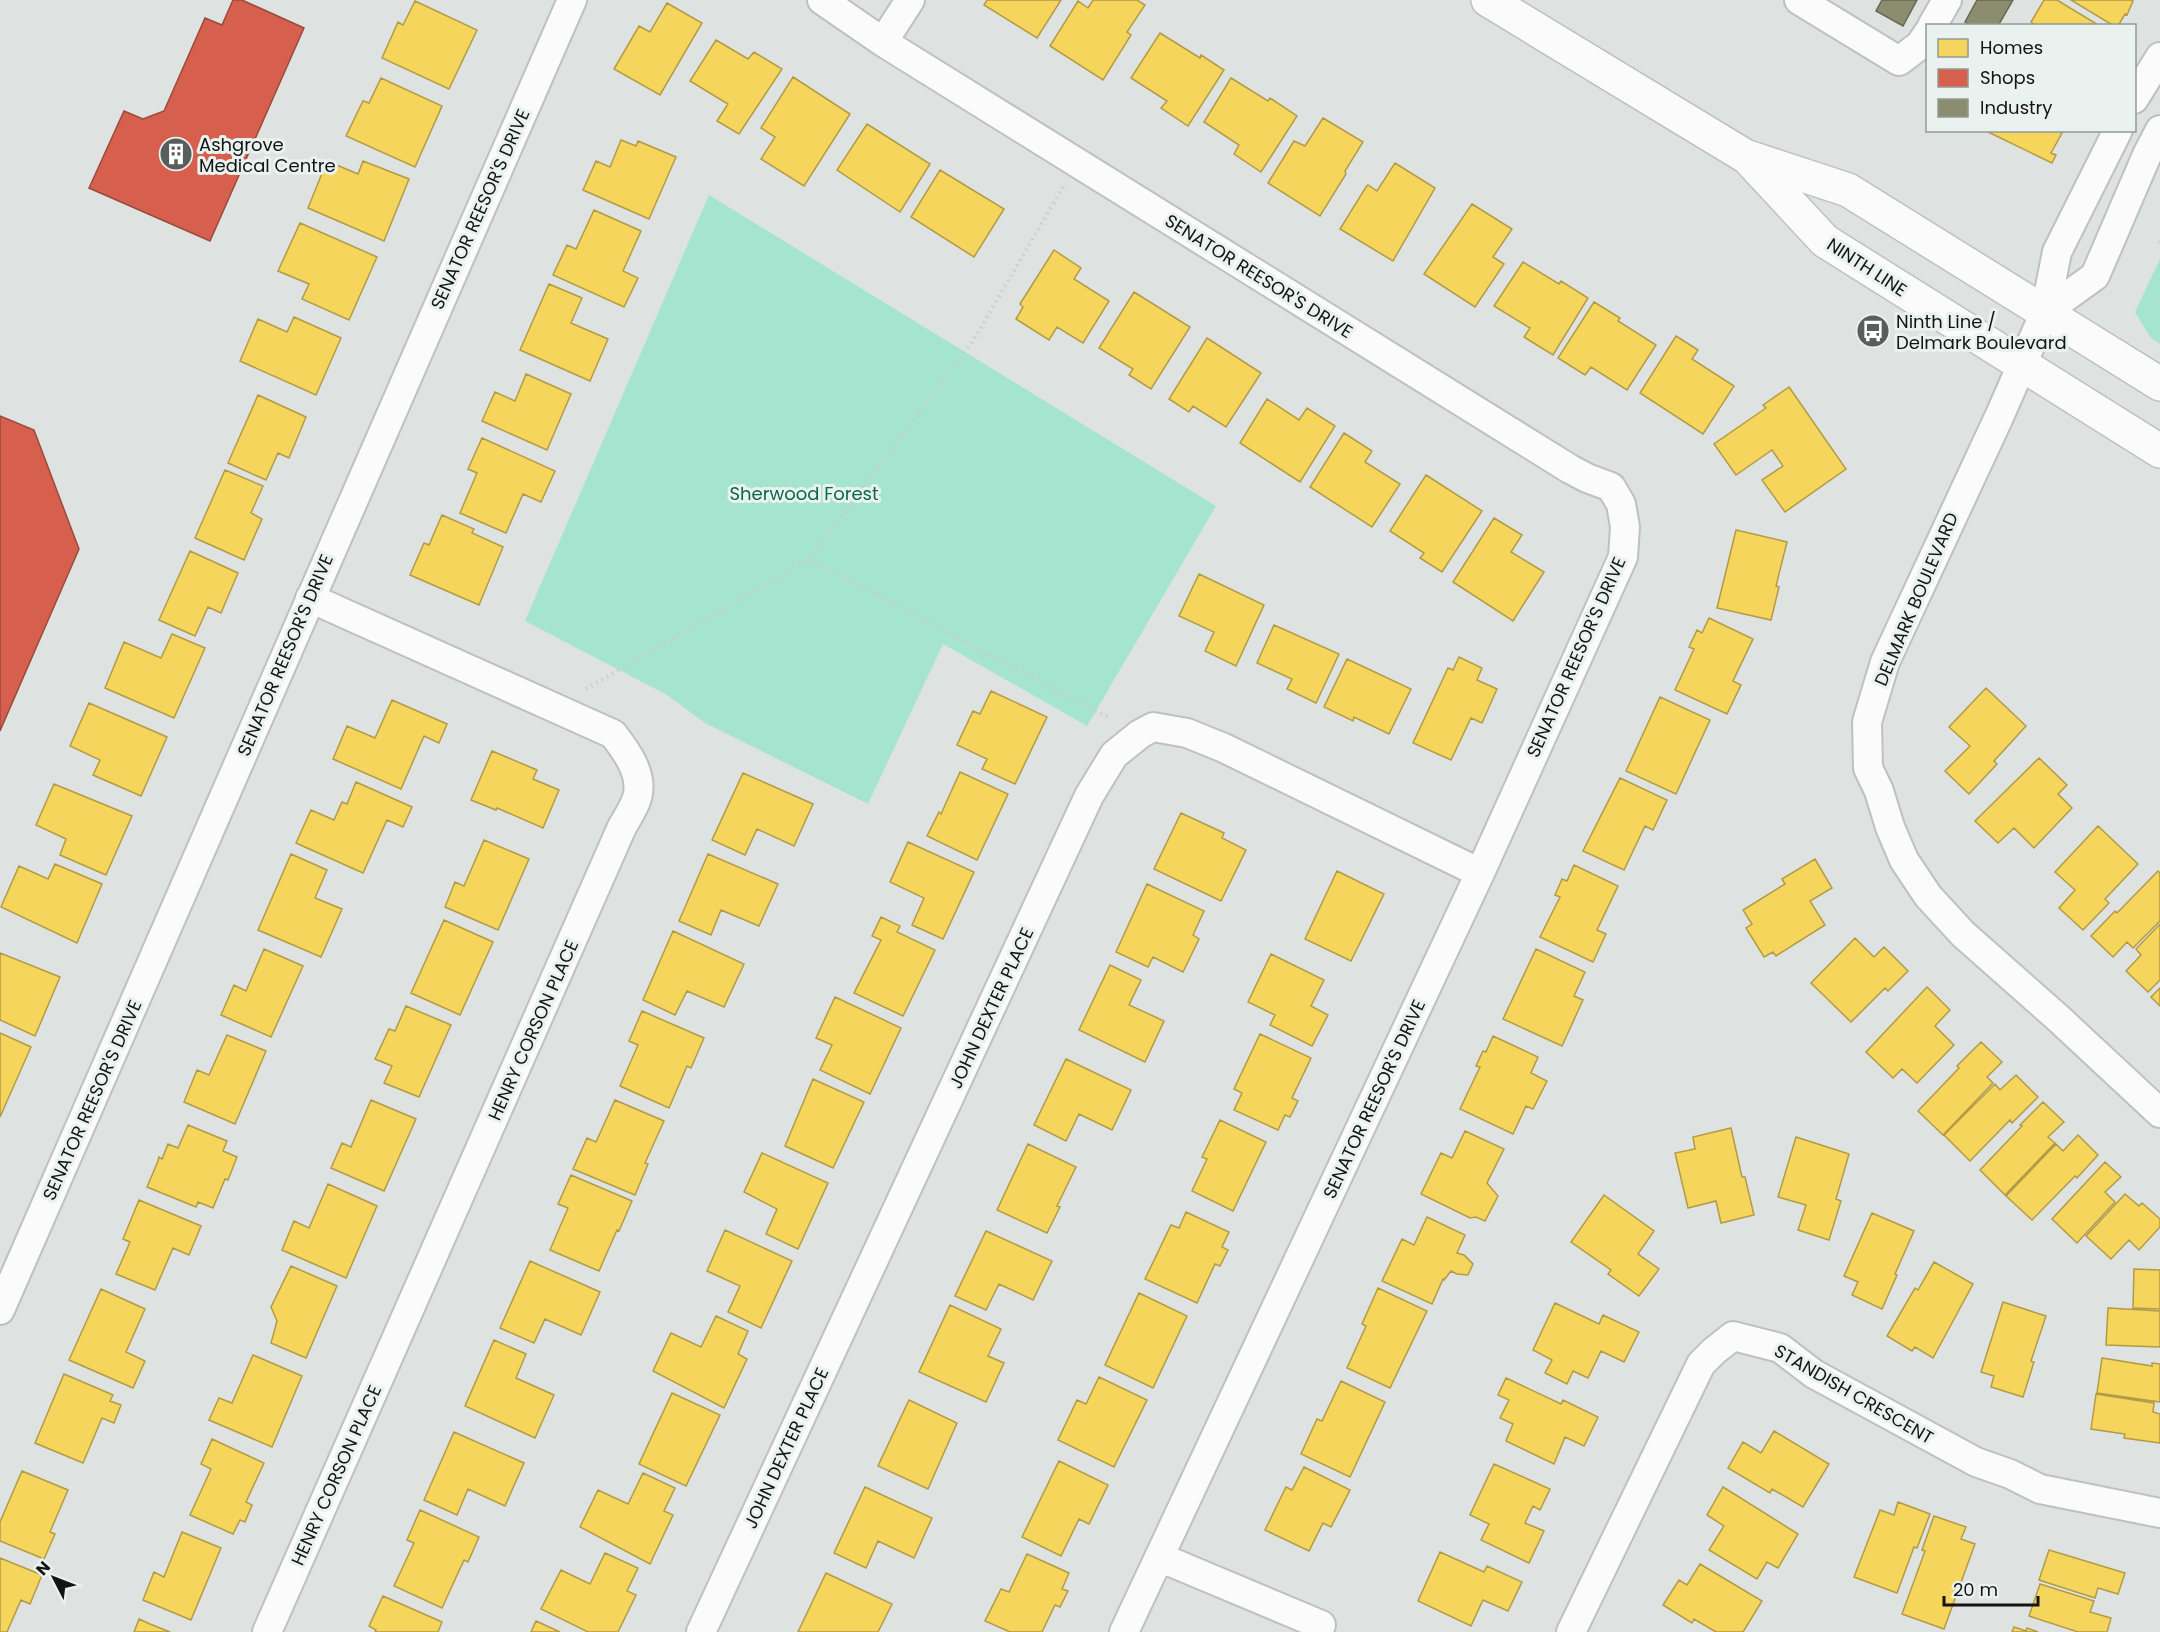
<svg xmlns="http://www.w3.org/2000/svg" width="2160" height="1632" viewBox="0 0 2160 1632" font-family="Poppins,sans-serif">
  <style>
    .green { fill: #a5e5d0 }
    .homes { fill: #f6d55c; stroke: #b29b46; stroke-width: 1.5 }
    .shops { fill: #d6604d; stroke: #9b4a3c; stroke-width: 1.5 }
    .industry { fill: #8c8c6e; stroke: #676853; stroke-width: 1.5 }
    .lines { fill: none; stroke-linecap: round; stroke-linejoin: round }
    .street-casing { stroke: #bec1c0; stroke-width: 32 }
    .secondary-casing { stroke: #bec1c0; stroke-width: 36 }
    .path { stroke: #cbcccc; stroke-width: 4; stroke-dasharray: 1.5 4.5; stroke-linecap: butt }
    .street { stroke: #fafbfa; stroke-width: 28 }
    .secondary { stroke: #fafbfa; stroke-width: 33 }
    .labels { text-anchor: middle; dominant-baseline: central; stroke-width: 6; stroke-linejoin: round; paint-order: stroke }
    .poi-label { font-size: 18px; fill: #121514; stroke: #eaf2ef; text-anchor: start }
    .street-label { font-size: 18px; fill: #121514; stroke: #eaf2ef }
    .park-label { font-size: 18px; fill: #076751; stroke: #eaf2ef }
  </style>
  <rect width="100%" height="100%" fill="#dee3e1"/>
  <path class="green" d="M709,195L1216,506L1087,726L943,644L868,804L705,723L667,695L525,621Z
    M2160,259V344L2151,338L2135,312Z"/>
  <path class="homes" d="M987,0H1061L1037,38L984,5Z
    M1093,0H1137L1145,5L1127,32L1131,35L1103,80L1050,46L1078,1L1088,8Z
    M2044,0H2057L2100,26H2036L2031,22Z
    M2071,0H2131L2133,1L2127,15L2125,14L2118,26H2114Z
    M415,1L477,30L449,89L382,58L398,22L403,25Z
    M667,3L702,23L660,95L614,69L639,26L650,32Z
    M1160,33L1200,58L1201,55L1224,70L1188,126L1161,108L1167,101L1131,78Z
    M716,40L748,59L754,52L782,69L739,134L717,121L728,104L690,81Z
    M793,77L850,114L804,186L761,159L775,137L761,128Z
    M381,78L442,106L415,167L346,136L363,101L369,103Z
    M1231,78L1268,101L1270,98L1297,116L1261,172L1234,154L1239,145L1204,122Z
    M1323,118L1363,142L1345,171L1346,174L1320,216L1268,183L1294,141L1305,146Z
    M867,124L930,164L900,212L837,170Z
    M1984,130H2057L2062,133L2051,153L2056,155L2052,163Z
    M621,140L636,146L638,141L676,157L649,219L583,190L596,161L610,167Z
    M327,161L358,174L363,161L409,179L384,241L308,208Z
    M1395,163L1435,188L1393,261L1340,229L1366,187L1368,185L1377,191Z
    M940,170L1004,209L974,257L911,217Z
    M1472,204L1512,229L1493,257L1504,264L1475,307L1424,274Z
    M594,210L641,231L623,271L638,278L624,307L553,275L567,245L576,249Z
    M300,223L377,257L349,320L302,299L309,284L278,271Z
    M1054,250L1081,268L1074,279L1109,301L1083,343L1057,327L1049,340L1016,319L1023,307L1020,304Z
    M1523,262L1559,284L1561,281L1588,298L1553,355L1524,337L1530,328L1494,306Z
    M549,284L582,298L571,323L608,339L590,381L520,350Z
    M1134,292L1190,327L1151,389L1129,375L1133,369L1099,348Z
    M1594,302L1620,318L1618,321L1656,345L1627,390L1591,367L1585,375L1558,358Z
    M294,317L341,338L316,395L240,361L258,319L287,332Z
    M1676,336L1698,350L1692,359L1734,386L1703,434L1640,393Z
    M1207,338L1261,373L1226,427L1193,406L1189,412L1169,399Z
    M526,374L571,394L547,450L482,421L495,392L515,401Z
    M1789,387L1846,469L1785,512L1762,480L1783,466L1772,450L1736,475L1714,444L1766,408L1763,405Z
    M258,395L306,417L289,458L278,453L266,480L228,463Z
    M1267,399L1299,420L1307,408L1335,426L1300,482L1240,443Z
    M1344,433L1372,451L1365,462L1400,484L1372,527L1310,487Z
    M482,438L555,471L541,502L523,494L506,533L460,513L477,473L468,469Z
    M225,470L263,486L251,513L262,519L244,560L195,538Z
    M1426,475L1482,511L1442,572L1420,558L1424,553L1390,531Z
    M442,515L474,529L472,533L503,547L479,605L410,575L424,543L429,545Z
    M1494,518L1522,535L1511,552L1544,572L1513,621L1453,582Z
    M1736,530L1787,542L1776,586L1779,587L1771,620L1717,608Z
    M190,551L238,573L221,613L208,607L195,636L159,620Z
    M1199,574L1264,605L1236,666L1205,651L1214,632L1179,616Z
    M1709,618L1753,639L1733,681L1741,685L1727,714L1675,690L1694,649L1689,647L1697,630L1702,633Z
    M1274,625L1339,654L1316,703L1287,689L1292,679L1257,663Z
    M172,634L205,648L174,718L105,688L124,642L161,658Z
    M1459,657L1482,668L1477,680L1497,689L1482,723L1471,718L1451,760L1413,743L1448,668L1453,670Z
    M1347,659L1411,689L1389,734L1354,717L1353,721L1324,707Z
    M1986,688L2026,726L1994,761L1997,764L1969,794L1945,771L1970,746L1949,727Z
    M991,691L1047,717L1015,784L982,769L987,759L957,745L973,711L980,714Z
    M1660,697L1710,720L1676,794L1626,771Z
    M392,700L447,724L439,743L424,736L401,789L333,759L347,726L375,738Z
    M89,703L167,737L141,796L93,775L100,760L70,746Z
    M492,751L537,770L533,779L559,790L543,828L497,808L496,810L471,800Z
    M2039,758L2067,785L2058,794L2072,808L2034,848L2014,828L1998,843L1975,821Z
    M960,772L1008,794L977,860L927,836L939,812L941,814Z
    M743,773L813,804L794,846L757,829L745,855L712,840Z
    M1620,778L1667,800L1653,830L1645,826L1624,870L1583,851Z
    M356,782L412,807L403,827L387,820L363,873L296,843L311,810L334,820L342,802L347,804Z
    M54,784L132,816L106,875L60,855L66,839L36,825Z
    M1181,813L1224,833L1222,838L1246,850L1221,901L1154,869Z
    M2098,826L2138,864L2105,899L2109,903L2083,930L2059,908L2075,890L2055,872Z
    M484,840L529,859L498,930L445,907L455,882L464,886Z
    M908,842L974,872L943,939L912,925L924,898L890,882Z
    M291,854L327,870L315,898L342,909L321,957L258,930Z
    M708,854L778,884L759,926L721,910L711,935L679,921Z
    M1815,859L1832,888L1810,901L1825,925L1776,956L1773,952L1764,957L1746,928L1752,924L1743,910L1785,884L1782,879Z
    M55,864L102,884L77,943L1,907L19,866L48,879Z
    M1574,865L1618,886L1597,930L1606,934L1593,962L1540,937L1560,897L1555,895L1562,879L1567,881Z
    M1337,871L1384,894L1351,961L1305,939Z
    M2158,871L2160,873V921L2133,948L2127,942L2113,957L2091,936L2115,911L2117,913Z
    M1147,884L1204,911L1193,935L1199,939L1183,972L1153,957L1148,967L1116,952Z
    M881,917L900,926L897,932L935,950L903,1016L854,993L881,940L872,936Z
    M444,920L493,942L460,1015L411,993Z
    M2160,924V980L2148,992L2126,971L2141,955L2136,949Z
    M673,931L744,964L724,1007L687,991L675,1015L643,1000Z
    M1855,938L1874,957L1884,947L1908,971L1888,991L1885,988L1851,1022L1811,983Z
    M264,949L303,966L271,1037L221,1015L234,985L246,991Z
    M1536,949L1585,972L1574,996L1583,1000L1562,1046L1503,1019Z
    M0,953L60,977L35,1036L0,1020Z
    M1271,954L1324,980L1311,1006L1328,1015L1312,1046L1270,1025L1275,1015L1248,1002Z
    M1110,965L1141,980L1129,1005L1164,1021L1145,1062L1079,1030Z
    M1927,987L1950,1010L1935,1026L1954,1045L1917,1083L1902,1069L1893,1078L1866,1052Z
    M2160,988V1006L2151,997Z
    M835,997L901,1028L870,1094L820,1070L832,1045L816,1038Z
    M406,1006L451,1025L419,1097L384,1083L392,1066L375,1059L389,1029L395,1031Z
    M642,1011L704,1038L691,1068L687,1066L669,1108L620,1086L638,1045L629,1041Z
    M0,1033L31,1047L0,1117Z
    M1260,1034L1311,1058L1292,1098L1298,1101L1290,1117L1285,1115L1278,1130L1234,1110L1242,1093L1234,1089Z
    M227,1035L266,1051L235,1124L184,1102L197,1070L209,1075Z
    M1493,1036L1538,1057L1531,1073L1547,1081L1533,1109L1526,1106L1513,1134L1460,1109L1480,1067L1476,1066L1483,1051L1486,1052Z
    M1981,1042L2002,1062L1987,1077L1993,1083L1943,1135L1918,1111L1959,1068L1957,1066Z
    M1066,1059L1131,1090L1112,1130L1079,1114L1066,1141L1034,1125Z
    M2016,1075L2038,1097L2012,1123L2010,1120L1970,1161L1944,1135L1995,1084L2000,1090Z
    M813,1079L864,1102L833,1168L785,1146Z
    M371,1100L416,1119L384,1191L331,1168L342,1143L351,1147Z
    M615,1100L664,1121L645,1163L648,1164L635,1195L573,1169L587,1138L596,1142Z
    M2043,1102L2064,1122L2048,1137L2055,1143L2005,1195L1980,1170L2022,1126L2020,1125Z
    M1220,1120L1266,1142L1233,1211L1192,1191L1207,1159L1202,1157Z
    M188,1125L227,1141L223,1151L237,1157L228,1180L225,1179L213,1208L198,1202L196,1207L147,1187L158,1161L159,1157L162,1159L168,1144L178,1148Z
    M1731,1128L1742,1177H1745L1754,1215L1721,1223L1716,1201L1688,1208L1675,1153L1695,1149L1693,1137Z
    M1465,1131L1504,1149L1487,1183L1498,1196L1485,1221L1476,1217L1470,1218L1421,1194L1441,1153L1452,1158Z
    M2078,1135L2098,1155L2077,1178L2075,1176L2032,1220L2006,1196L2056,1144L2063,1151Z
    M1796,1137L1849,1154L1836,1199L1841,1201L1829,1240L1798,1230L1806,1205L1778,1197Z
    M1028,1144L1076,1167L1057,1206L1060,1207L1047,1233L997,1210Z
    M762,1153L828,1183L798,1249L766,1234L777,1209L744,1192Z
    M2105,1162L2121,1177L2105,1192L2115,1202L2077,1243L2052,1219Z
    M571,1175L632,1201L619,1231L617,1230L599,1271L550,1250L568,1208L558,1204Z
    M328,1184L377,1206L346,1278L282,1250L294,1221L309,1228Z
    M2125,1194L2139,1206L2142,1203L2160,1219V1227L2139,1250L2129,1240L2111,1259L2086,1236Z
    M1604,1195L1654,1231L1638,1254L1659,1269L1639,1296L1608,1274L1611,1270L1571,1242Z
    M139,1200L201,1226L189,1255L173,1248L155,1290L116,1274L130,1242L123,1239Z
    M1186,1212L1229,1232L1222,1247L1228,1250L1220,1266L1215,1264L1197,1303L1145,1279L1171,1225L1179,1228Z
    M1872,1213L1914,1231L1895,1274L1897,1275L1882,1309L1852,1295L1858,1282L1844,1276Z
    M1427,1217L1465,1235L1457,1253L1464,1255L1473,1264L1468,1275L1457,1274L1451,1271L1444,1280L1443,1279L1432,1304L1382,1281L1402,1239L1414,1245Z
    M725,1230L792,1261L761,1328L728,1312L740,1286L707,1271Z
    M986,1231L1052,1261L1033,1300L999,1284L986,1310L955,1296Z
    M530,1261L600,1292L581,1335L545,1319L534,1343L500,1328Z
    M1934,1262L1973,1284L1933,1358L1915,1347L1912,1351L1887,1336L1915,1288L1918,1290Z
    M291,1266L337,1286L306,1358L271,1343L277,1321L271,1307Z
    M2134,1269L2160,1270V1309L2133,1308Z
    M1378,1288L1427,1311L1390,1388L1347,1368L1366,1326L1362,1324Z
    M101,1289L145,1309L126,1352L145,1361L133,1388L69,1360Z
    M1139,1293L1187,1316L1153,1388L1105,1365Z
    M2003,1302L2046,1316L2031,1361L2034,1362L2023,1397L1991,1387L1994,1376L1981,1372Z
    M1555,1303L1599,1324L1603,1315L1639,1332L1624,1362L1601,1351L1588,1378L1573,1371L1567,1384L1545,1373L1552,1360L1533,1350Z
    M950,1305L1001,1329L988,1356L1004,1363L986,1402L919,1372Z
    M2108,1308L2160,1311V1347L2106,1345Z
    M716,1316L748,1331L738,1354L747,1359L724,1408L653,1371L671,1333L701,1347Z
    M494,1340L526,1354L516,1378L554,1395L535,1438L465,1406Z
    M253,1355L302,1376L272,1447L209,1420L219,1398L232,1403Z
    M2102,1358L2152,1366V1363L2160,1364V1402L2097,1393Z
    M64,1374L113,1395L110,1401L121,1405L114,1423L102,1418L83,1463L35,1443Z
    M1099,1377L1147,1400L1114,1467L1058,1440L1077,1400L1086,1404Z
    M1506,1378L1561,1404L1563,1400L1598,1417L1584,1446L1565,1437L1554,1464L1506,1441L1513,1424L1500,1418L1509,1400L1498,1395Z
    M1341,1381L1385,1402L1350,1477L1301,1454L1317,1419L1322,1421Z
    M672,1393L720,1415L686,1486L639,1464Z
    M2096,1394L2154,1403L2153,1412L2160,1414V1443L2124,1438L2125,1434L2091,1429Z
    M909,1400L957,1423L928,1489L878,1466Z
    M1774,1431L1829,1464L1803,1507L1772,1489L1770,1493L1728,1468L1743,1442L1761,1453Z
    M454,1432L524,1463L505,1506L468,1489L457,1515L424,1500Z
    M212,1439L264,1463L246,1502L252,1505L245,1522L240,1520L233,1534L190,1515L211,1469L201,1464Z
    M1059,1461L1108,1485L1089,1524L1079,1519L1061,1556L1022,1537Z
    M1494,1464L1550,1489L1540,1510L1533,1506L1525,1523L1544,1531L1529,1563L1481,1540L1489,1524L1470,1515Z
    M1304,1467L1350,1490L1331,1527L1323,1523L1309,1551L1265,1530L1286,1487L1292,1490Z
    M22,1471L68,1490L50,1532L55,1534L44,1559L0,1541V1522Z
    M643,1473L675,1488L664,1511L673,1515L650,1564L580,1527L598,1490L628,1504Z
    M865,1487L932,1518L914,1558L878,1541L866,1568L834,1553Z
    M1723,1487L1798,1534L1778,1568L1767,1562L1757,1579L1709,1550L1724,1526L1707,1515Z
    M1898,1502L1930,1514L1917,1548L1914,1547L1897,1593L1854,1577L1880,1510L1894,1515Z
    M420,1510L479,1537L468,1562L464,1560L442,1608L394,1586L414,1543L407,1540Z
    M1934,1516L1966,1527L1961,1539L1975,1544L1944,1629L1902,1614L1925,1551L1922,1550Z
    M182,1532L221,1548L191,1620L143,1600L154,1572L164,1577Z
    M2049,1550L2125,1573L2118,1594L2098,1588L2095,1598L2039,1580Z
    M1440,1552L1484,1572L1487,1566L1522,1582L1508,1611L1483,1600L1471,1626L1418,1601Z
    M605,1553L638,1568L627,1591L636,1595L618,1632H588L541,1609L561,1570L590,1584Z
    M1027,1554L1069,1573L1062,1589L1068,1591L1060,1607L1055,1605L1042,1632H1010L985,1621L1001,1589L1009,1592Z
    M0,1558L42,1575L30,1604L21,1600L7,1632H0Z
    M1700,1564L1762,1601L1743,1632H1716L1694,1619L1692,1623L1663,1605L1679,1580L1687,1585Z
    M826,1573L892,1604L878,1632H798Z
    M2040,1584L2094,1601L2090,1612L2111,1618L2107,1632H2078L2029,1616Z
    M383,1596L442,1622L438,1632H375L376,1630L369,1626Z
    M139,1619L150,1624L170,1632H134Z
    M536,1621L560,1632H531Z
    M2014,1627L2026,1631L2027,1628L2038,1632H2012Z"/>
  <path class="shops" d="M233,0H242L304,28L210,241L89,188L124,111L143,119L164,111L205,18L222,25Z
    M0,416L34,430L79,549L0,731Z"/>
  <path class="industry" d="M1882,0H1917L1903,26L1876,11Z
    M1977,0H2013L1998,26H1971L1965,22Z"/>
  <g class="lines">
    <defs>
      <path id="street" d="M822,0L883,42L1570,469L1587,478L1611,487L1621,504L1625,527L1623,557L1480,873L1124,1632
        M1799,0L1899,61L1920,45L1928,33
        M1932,26L1947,0
        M883,42L910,0
        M2134,99L2160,57
        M2118,130L2057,252L2045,312L1999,417L1885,662L1867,722L1868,768L1879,791L1890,827L1904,860L1928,896L1963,934L2058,1018L2160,1113
        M2045,312L2095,276L2147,155L2160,130
        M0,1310L572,0
        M1159,1557L1321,1625
        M267,1632L622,827C627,818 634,808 637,798C644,774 626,751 613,734L310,598
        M701,1632L1089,796L1114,755L1140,734L1153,727L1187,733L1224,748L1480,873
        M1571,1632L1701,1364L1714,1351L1733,1336L1780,1348L1814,1374L1976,1462L2010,1474L2040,1489L2160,1513"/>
      <path id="secondary" d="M1488,0L1745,156L1848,190L2160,384
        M1747,157L1825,241L2160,451"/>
    </defs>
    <use href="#street" class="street-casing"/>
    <use href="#secondary" class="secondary-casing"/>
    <path class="path" d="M2159,241L2160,242
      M809,559L1111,719
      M586,689L809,559L973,341L1063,187"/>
    <use href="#street" class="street"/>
    <use href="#secondary" class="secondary"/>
  </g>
  <defs>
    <symbol id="building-disc" viewBox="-11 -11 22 22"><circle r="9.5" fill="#595d5c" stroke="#eaf2ef"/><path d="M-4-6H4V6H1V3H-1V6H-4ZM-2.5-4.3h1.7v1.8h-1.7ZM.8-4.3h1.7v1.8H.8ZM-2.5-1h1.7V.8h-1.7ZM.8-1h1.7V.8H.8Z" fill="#fff"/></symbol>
    <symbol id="bus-disc" viewBox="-11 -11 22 22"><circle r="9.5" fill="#595d5c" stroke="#eaf2ef"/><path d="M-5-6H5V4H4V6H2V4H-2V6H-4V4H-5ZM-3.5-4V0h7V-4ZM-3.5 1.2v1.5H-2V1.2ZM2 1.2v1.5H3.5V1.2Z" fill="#fff"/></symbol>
  </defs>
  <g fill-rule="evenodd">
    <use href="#building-disc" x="157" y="135" width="38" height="38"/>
    <use href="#bus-disc" x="1854" y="312" width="38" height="38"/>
  </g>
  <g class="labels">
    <g class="poi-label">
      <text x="199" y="144">Ashgrove<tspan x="199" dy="21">Medical Centre</tspan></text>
      <text x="1896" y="321">Ninth Line /<tspan x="1896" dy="21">Delmark Boulevard</tspan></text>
    </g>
    <g class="street-label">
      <text transform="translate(480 209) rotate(-66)">SENATOR REESOR'S DRIVE</text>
      <text transform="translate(1867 267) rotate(33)">NINTH LINE</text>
      <text transform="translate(1259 276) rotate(32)">SENATOR REESOR'S DRIVE</text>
      <text transform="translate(1916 599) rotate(-67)">DELMARK BOULEVARD</text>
      <text transform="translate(285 655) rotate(-67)">SENATOR REESOR'S DRIVE</text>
      <text transform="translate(1576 657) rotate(-66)">SENATOR REESOR'S DRIVE</text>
      <text transform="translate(991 1008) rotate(-65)">JOHN DEXTER PLACE</text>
      <text transform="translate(533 1030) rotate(-66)">HENRY CORSON PLACE</text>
      <text transform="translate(1374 1099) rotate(-65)">SENATOR REESOR'S DRIVE</text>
      <text transform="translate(92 1100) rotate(-66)">SENATOR REESOR'S DRIVE</text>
      <text transform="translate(1854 1394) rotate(30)">STANDISH CRESCENT</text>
      <text transform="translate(786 1448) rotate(-65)">JOHN DEXTER PLACE</text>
      <text transform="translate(336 1475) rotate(-66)">HENRY CORSON PLACE</text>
    </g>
    <g class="park-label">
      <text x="804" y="493">Sherwood Forest</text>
    </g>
  </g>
  <rect x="1926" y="24" width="210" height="108" fill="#eaf2ef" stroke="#949a97" stroke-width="1.5"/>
  <rect x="1938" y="39" width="30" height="18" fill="#f6d55c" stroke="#949a97" stroke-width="1.5"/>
  <text x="1980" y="54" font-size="18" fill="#121514">Homes</text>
  <rect x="1938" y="69" width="30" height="18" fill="#d6604d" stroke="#949a97" stroke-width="1.5"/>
  <text x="1980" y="84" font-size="18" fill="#121514">Shops</text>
  <rect x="1938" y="99" width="30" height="18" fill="#8c8c6e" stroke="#949a97" stroke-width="1.5"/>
  <text x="1980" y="114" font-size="18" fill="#121514">Industry</text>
  <g transform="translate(54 1578) rotate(312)" stroke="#eaf2ef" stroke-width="4.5" paint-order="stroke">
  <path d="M0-4.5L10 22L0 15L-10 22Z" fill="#121514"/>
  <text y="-9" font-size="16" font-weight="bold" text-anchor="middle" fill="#121514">N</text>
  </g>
  <path d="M1944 1596v9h94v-9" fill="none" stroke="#121514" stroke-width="3"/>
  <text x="1953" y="1596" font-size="18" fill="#121514" stroke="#eaf2ef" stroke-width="4.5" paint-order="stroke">20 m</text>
</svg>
